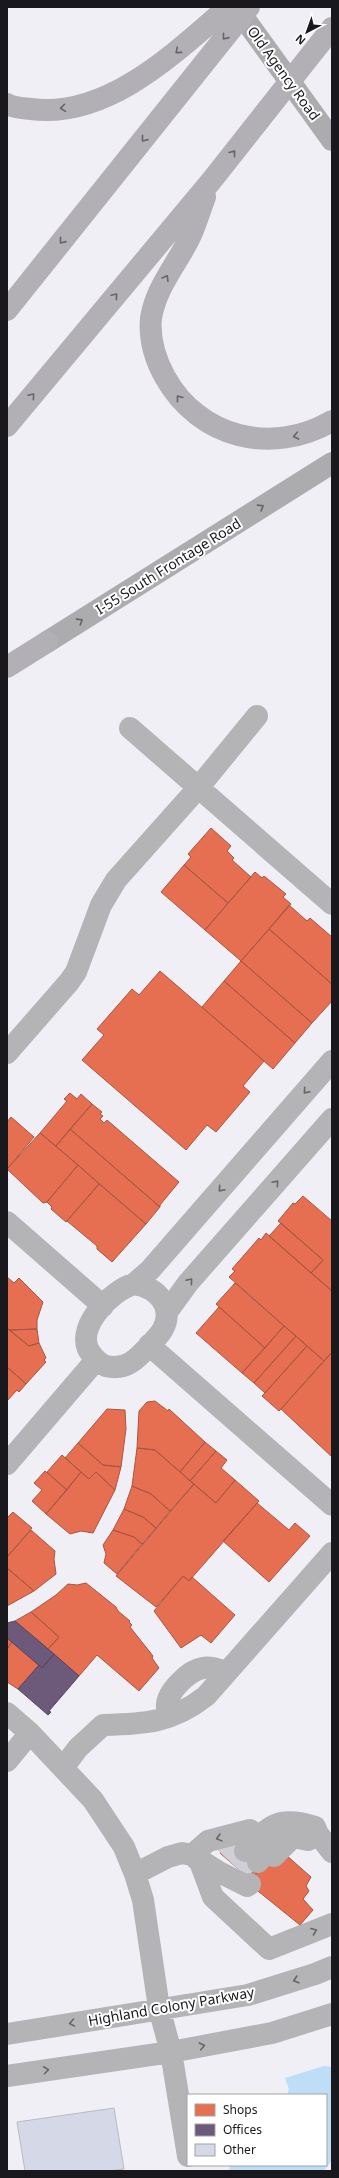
<svg xmlns="http://www.w3.org/2000/svg" width="339" height="2178" viewBox="0 0 339 2178" font-family="'Noto Sans',sans-serif">
  <style>
    .water { fill: #beddf7 }
    .shops { fill: #e76f51; stroke: #a95541 }
    .offices { fill: #6d597a; stroke: #54465e }
    .building { fill: #d5d8e7; stroke: #babac0 }
    .lines { fill: none; stroke-linecap: round; stroke-linejoin: round }
    .minor-tunnel { stroke: #d0cfd5; stroke-width: 22; stroke-dasharray: 22 11; stroke-linecap: butt }
    .minor { stroke: #b4b3b5; stroke-width: 22 }
    .major { stroke: #acacaf; stroke-width: 22 }
    .highway { stroke: #b2b0b5; stroke-width: 22 }
    .oneway { stroke: #666469 }
    .oneway2 { stroke: #626266 }
    .oneway3 { stroke: #666669 }
    .labels { text-anchor: middle; dominant-baseline: central; stroke-width: 4; stroke-linejoin: round; paint-order: stroke }
    .street-label { font-size: 14px; fill: #19181d; stroke: #fff }
  </style>
  <rect width="100%" height="100%" fill="#f0eff6"/>
  <path class="water" d="M324,2066L332,2067V2160L324,2171H229L230,2165H326V2095H287L289,2089L285,2078Z"/>
  <path class="shops" d="M211,828L231,846L227,851L234,858L232,860L251,877L228,903L184,865L191,857L188,854Z
    M184,865L228,903L205,930L161,892Z
    M255,872L262,878L264,876L286,894L283,897L291,904L241,961L205,930Z
    M289,905L307,921L310,918L332,937V984L269,929Z
    M269,929L332,984V1001L312,1023L241,961Z
    M241,961L312,1023L295,1043L224,981Z
    M160,971L264,1061L243,1086L250,1092L216,1132L207,1125L186,1150L82,1060L104,1035L97,1029L132,989L139,995Z
    M224,981L295,1043L273,1069L202,1007Z
    M70,1093L77,1099L81,1094L92,1104L56,1146L40,1133L67,1101L64,1099Z
    M92,1104L102,1112L100,1114L103,1116L100,1119L104,1123L107,1120L179,1182L160,1205V1207L70,1129Z
    M11,1117L34,1137L7,1169V1122Z
    M70,1129L160,1207L146,1224L56,1146Z
    M40,1133L78,1165L47,1202L43,1203L7,1169Z
    M78,1165L99,1184L66,1222L51,1209L52,1207L47,1202Z
    M99,1184L146,1224L112,1262L97,1249V1246L67,1221Z
    M303,1196L332,1221V1291L311,1273L323,1260L278,1221L293,1203L295,1204Z
    M281,1223L323,1260L311,1273L269,1236Z
    M266,1233L332,1291V1352L324,1361L229,1277L235,1271L232,1269L259,1238L261,1240Z
    M7,1277L14,1283L19,1278L43,1302L37,1320V1329L9,1330L7,1328Z
    M235,1283L284,1326L265,1348L216,1304Z
    M219,1307L265,1348L242,1373L196,1333Z
    M284,1326L296,1336L254,1383L242,1373Z
    M7,1328L29,1346L39,1343L46,1358L44,1360L46,1362L26,1384L7,1367Z
    M37,1329L39,1343L29,1346L9,1330Z
    M296,1336L307,1346L265,1393L254,1383Z
    M307,1346L324,1361L279,1411L262,1396Z
    M332,1352V1457L281,1409Z
    M7,1367L26,1384L19,1392L17,1390L7,1401Z
    M155,1401L168,1411L169,1409L205,1442L180,1472L155,1450L137,1448L139,1411L147,1402Z
    M107,1409L125,1410L126,1429L121,1467L103,1465L78,1443Z
    M205,1442L216,1451L190,1481L180,1472Z
    M78,1443L103,1465L121,1467L115,1490L96,1472L89,1479L65,1458Z
    M137,1448L155,1450L194,1484L170,1511L151,1494L132,1486Z
    M216,1451L227,1460L221,1468L235,1480L216,1503L190,1481Z
    M62,1455L81,1472L67,1490L47,1472Z
    M45,1471L67,1490L46,1514L32,1501L42,1490L34,1483Z
    M81,1472L89,1479L96,1472L115,1490L93,1533L81,1531L70,1534L46,1514Z
    M235,1480L259,1501L189,1581L183,1576L156,1607L116,1576L194,1484L216,1503Z
    M132,1486L151,1494L170,1511L156,1528L143,1517L124,1509Z
    M257,1503L289,1530L295,1523L310,1536L269,1582L223,1541Z
    M124,1509L143,1517L156,1528L142,1544L134,1537L113,1530Z
    M13,1512L32,1528L7,1557V1518Z
    M31,1530L55,1551L54,1559L56,1574L34,1591L7,1568V1557Z
    M113,1530L134,1537L142,1544L117,1574L104,1563L106,1554L103,1545Z
    M7,1568L34,1591L7,1606Z
    M183,1576L189,1581L192,1577L235,1615L211,1643L201,1635L181,1648L154,1611Z
    M86,1583L116,1607L118,1611L130,1621L129,1622L132,1625L130,1627L153,1656L152,1658L159,1668L139,1691L97,1655L79,1676L48,1649L59,1637L31,1612L56,1595L68,1584L77,1585Z
    M31,1612L59,1637L48,1649L15,1621Z
    M7,1638L12,1642L7,1649Z
    M12,1642L39,1665L18,1689L7,1682V1649Z
    M232,1839L262,1866L251,1880L220,1853Z
    M285,1854L311,1877L306,1886L309,1891L303,1899L313,1910L300,1925L248,1883L264,1865Z"/>
  <path class="offices" d="M15,1621L54,1654L42,1668L7,1638V1623Z
    M54,1654L79,1676L49,1711L51,1712L48,1715L18,1689L39,1665L42,1668Z"/>
  <path class="building" d="M114,2108L124,2169L109,2171H25L17,2122Z"/>
  <g class="lines">
    <path class="minor-tunnel" d="M226,1858L238,1845
      M239,1870L251,1857"/>
    <path class="minor" d="M130,728L332,904
      M7,1053L69,982L76,972L101,905L116,880L198,788L257,716
      M7,1222L103,1306
      M134,1284L150,1270L332,1061
      M134,1284C156,1287 175,1306 163,1329C160,1335 154,1340 150,1345C137,1359 126,1371 106,1366C100,1364 96,1360 92,1355C71,1331 111,1290 134,1284Z
      M167,1312L188,1283L332,1119
      M149,1345L332,1505
      M7,1464L96,1360
      M7,1713L30,1733L93,1800L124,1847L135,1874L143,1900L159,2008L171,2052L188,2156
      M171,1716C170,1714 167,1710 167,1708C165,1693 189,1670 203,1668C211,1666 220,1670 227,1672
      M7,1761L30,1733
      M63,1768L78,1748L103,1725C144,1724 172,1723 206,1696L332,1553
      M245,1851C269,1825 279,1815 315,1827L318,1834
      M274,1856L293,1837L308,1840L318,1834L332,1852
      M258,1862L279,1837
      M135,1874L168,1857L182,1853L192,1855L200,1862L213,1897L269,1949L332,1924
      M250,1884L247,1886L219,1872L192,1855L208,1841L250,1830
      M7,2034L248,1995L315,1974L332,1967
      M7,2076L171,2052L272,2033L332,2014"/>
    <path class="major" d="M236,7L332,140
      M47,642L332,463"/>
    <path class="highway" d="M7,104C14,108 23,108 31,109C107,119 175,53 228,7
      M205,197C200,210 196,224 190,237C177,264 156,287 151,318C149,339 155,359 165,377C199,438 272,456 332,421
      M7,310L249,7
      M7,426L212,180L332,28
      M7,667L47,642"/>
  </g>
  <defs><path id="oneway-chevron" d="M-2-3.5L2.5 0L-2 3.5" fill="none" stroke-width="1.6" stroke-linecap="round" stroke-linejoin="round"/></defs>
  <g class="oneway">
    <use href="#oneway-chevron" transform="translate(225 37) rotate(129)"/>
    <use href="#oneway-chevron" transform="translate(178 51) rotate(139)"/>
    <use href="#oneway-chevron" transform="translate(63 108) rotate(172)"/>
    <use href="#oneway-chevron" transform="translate(144 139) rotate(129)"/>
    <use href="#oneway-chevron" transform="translate(233 153) rotate(-52)"/>
    <use href="#oneway-chevron" transform="translate(62 241) rotate(129)"/>
    <use href="#oneway-chevron" transform="translate(166 278) rotate(-59)"/>
    <use href="#oneway-chevron" transform="translate(115 296) rotate(-50)"/>
    <use href="#oneway-chevron" transform="translate(32 396) rotate(-50)"/>
    <use href="#oneway-chevron" transform="translate(179 398) rotate(-128)"/>
    <use href="#oneway-chevron" transform="translate(296 436) rotate(169)"/>
  </g>
  <g class="oneway2">
    <use href="#oneway-chevron" transform="translate(261 507) rotate(-32)"/>
    <use href="#oneway-chevron" transform="translate(80 621) rotate(-32)"/>
  </g>
  <g class="oneway3">
    <use href="#oneway-chevron" transform="translate(306 1091) rotate(131)"/>
    <use href="#oneway-chevron" transform="translate(276 1183) rotate(-49)"/>
    <use href="#oneway-chevron" transform="translate(221 1189) rotate(131)"/>
    <use href="#oneway-chevron" transform="translate(190 1281) rotate(-50)"/>
    <use href="#oneway-chevron" transform="translate(219 1838) rotate(165)"/>
    <use href="#oneway-chevron" transform="translate(314 1931) rotate(-21)"/>
    <use href="#oneway-chevron" transform="translate(296 1980) rotate(163)"/>
    <use href="#oneway-chevron" transform="translate(72 2023) rotate(170)"/>
    <use href="#oneway-chevron" transform="translate(202 2046) rotate(-11)"/>
    <use href="#oneway-chevron" transform="translate(46 2070) rotate(-8)"/>
  </g>
  <g class="labels">
    <g class="street-label">
      <text transform="translate(284 73) rotate(54)">Old Agency Road</text>
      <text transform="translate(168 566) rotate(-32)">I-55 South Frontage Road</text>
      <text transform="translate(171 2006) rotate(-10)">Highland Colony Parkway</text>
    </g>
  </g>
  <rect width="339" height="2178" fill="none" stroke="#19181d" stroke-width="16"/>
  <rect x="187" y="2094" width="140" height="72" fill="#ffffff" stroke="#a3a3a5"/>
  <rect x="195" y="2104" width="20" height="12" fill="#e76f51" stroke="#a3a3a5"/>
  <text x="223" y="2114" font-size="12" fill="#19181d">Shops</text>
  <rect x="195" y="2124" width="20" height="12" fill="#6d597a" stroke="#a3a3a5"/>
  <text x="223" y="2134" font-size="12" fill="#19181d">Offices</text>
  <rect x="195" y="2144" width="20" height="12" fill="#d5d8e7" stroke="#a3a3a5"/>
  <text x="223" y="2154" font-size="12" fill="#19181d">Other</text>
  <g transform="translate(307 32) rotate(221)" stroke="#ffffff" stroke-width="3" paint-order="stroke">
  <path d="M0-3L7 15L0 10L-7 15Z" fill="#19181d"/>
  <text y="-6" font-size="11" font-weight="bold" text-anchor="middle" fill="#19181d">N</text>
  </g>
</svg>
